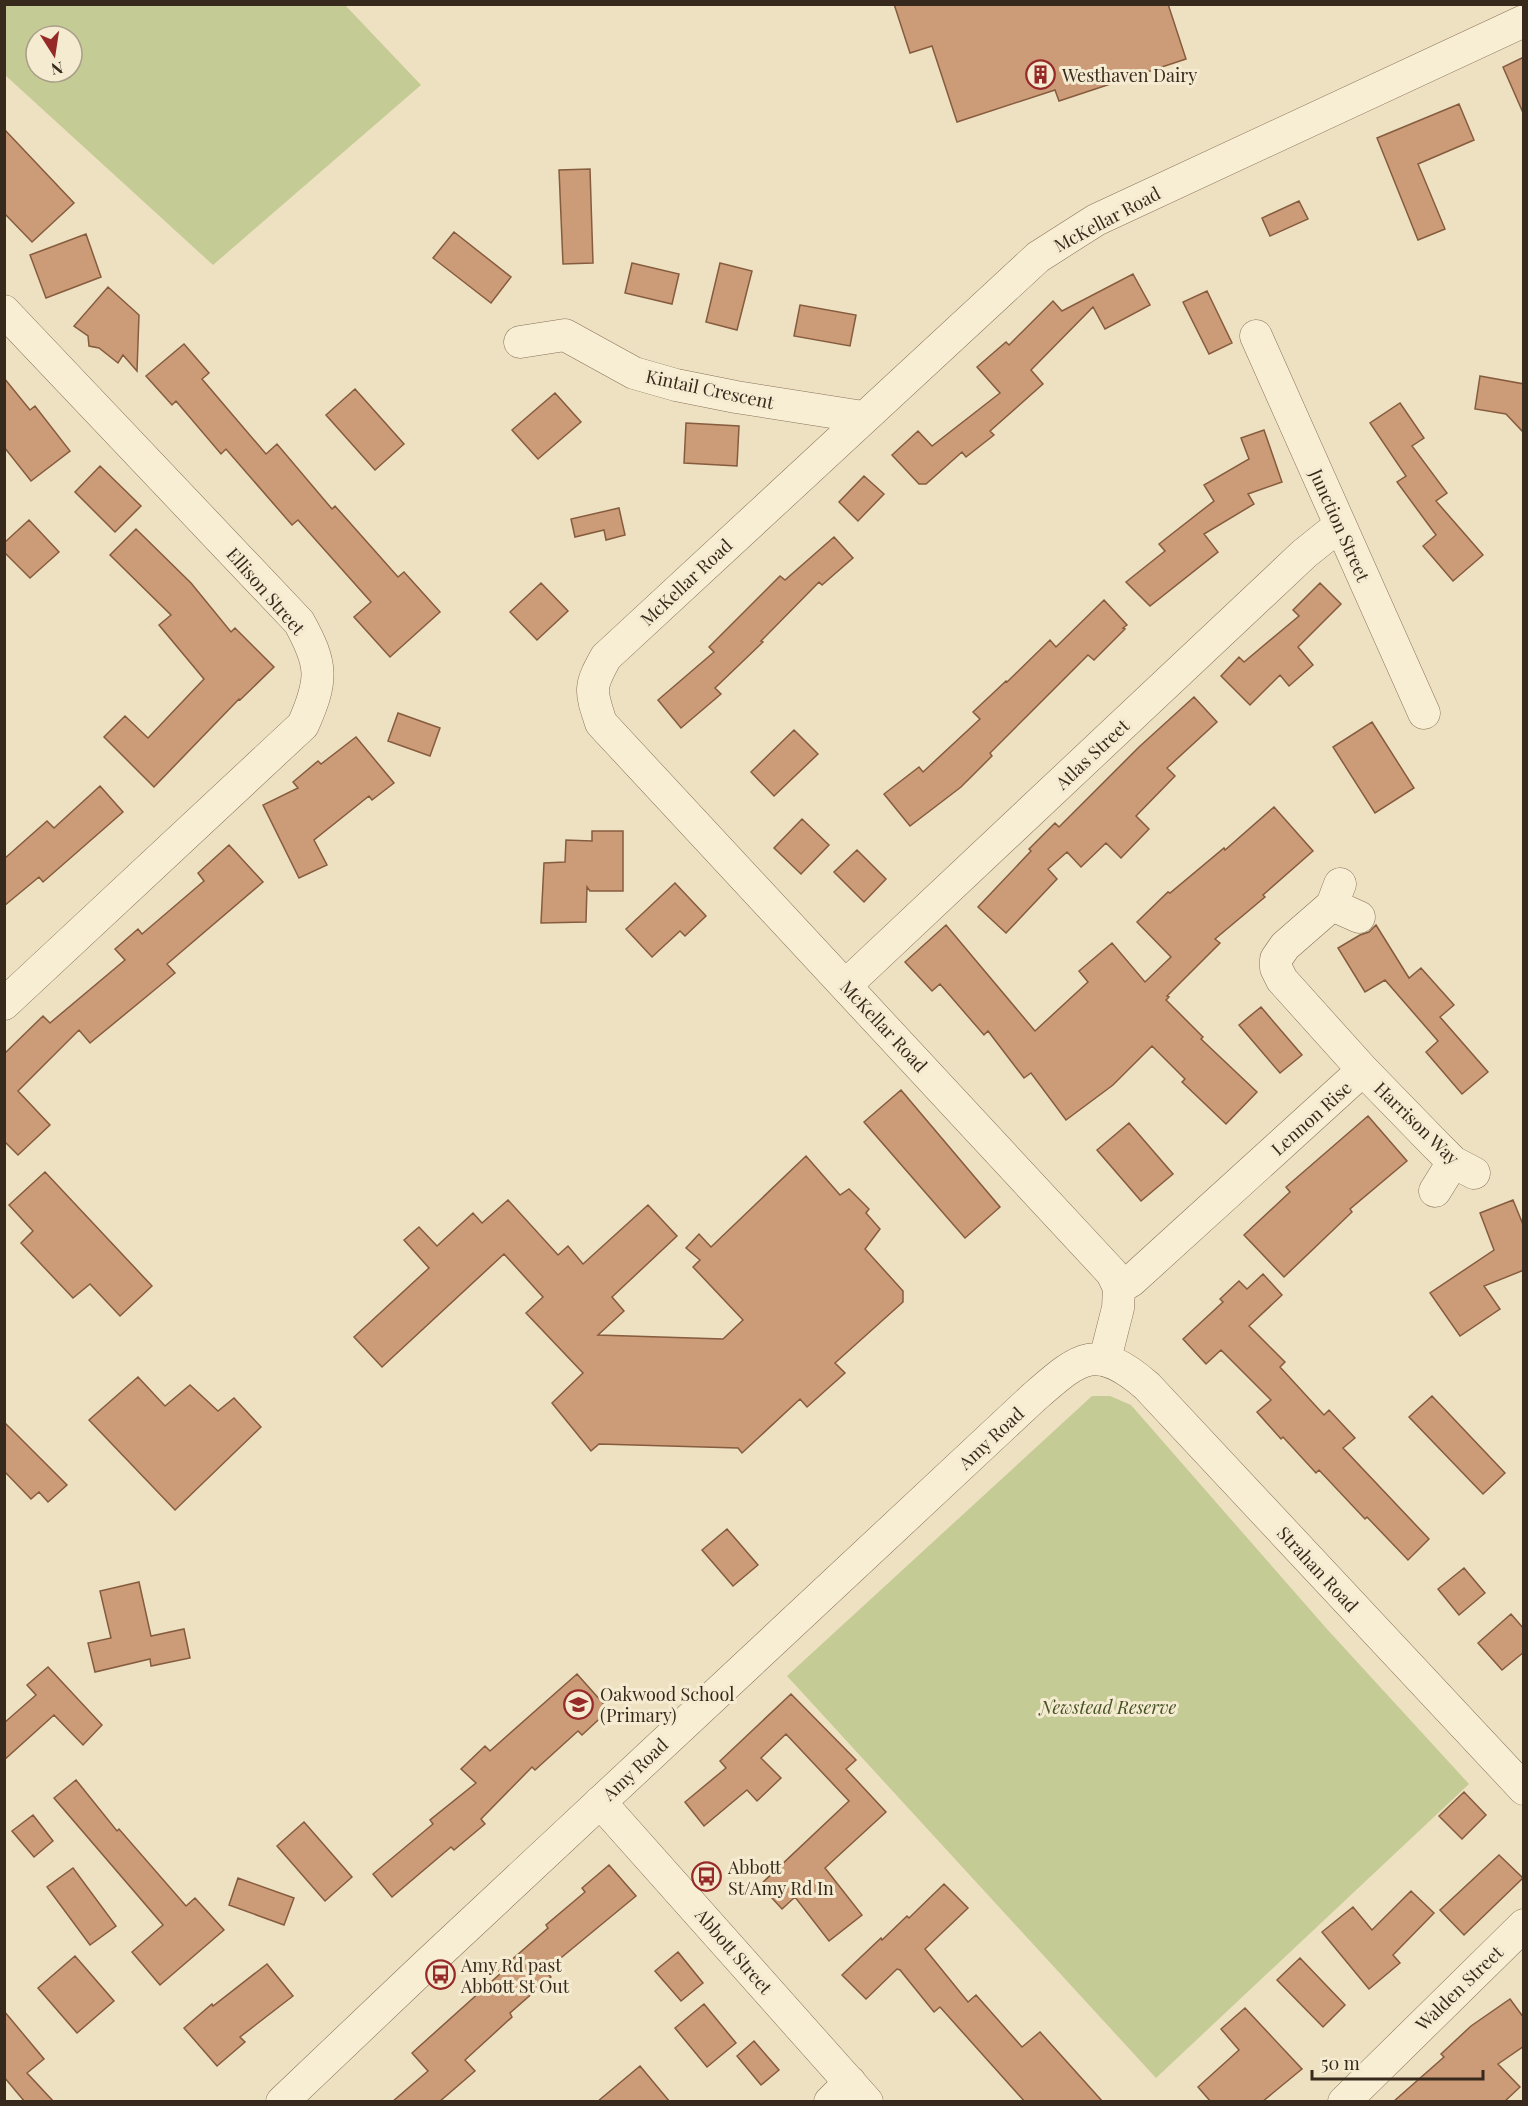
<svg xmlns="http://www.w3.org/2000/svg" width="1528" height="2106" viewBox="0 0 1528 2106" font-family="'Playfair Display',serif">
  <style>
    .green { fill: #c4cb95; fill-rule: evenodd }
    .building { fill: #cc9b77; stroke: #865c3f; stroke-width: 1.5 }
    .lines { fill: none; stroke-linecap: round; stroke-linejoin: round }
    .minor-casing { stroke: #877259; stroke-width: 33 }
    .minor { stroke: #f8eed4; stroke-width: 32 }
    .labels { text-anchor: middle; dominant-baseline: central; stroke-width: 6; stroke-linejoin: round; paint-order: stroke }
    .poi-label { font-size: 18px; fill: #372a1d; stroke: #f5ebd1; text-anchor: start }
    .street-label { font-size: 18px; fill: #372a1d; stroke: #f5ebd1 }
    .park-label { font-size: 18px; font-style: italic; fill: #465324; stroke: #f5ebd1 }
  </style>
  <rect width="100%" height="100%" fill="#eee1c1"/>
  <path class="green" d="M4,5H345L421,85L213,265L5,75ZM36,36H72V72H36Z
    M1092,1396H1110L1131,1405L1326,1628L1469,1784L1156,2078L787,1676Z"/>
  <path class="building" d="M894,4H1168L1186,59L1059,101L1055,90L957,122L932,46L910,53Z
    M1524,57V115L1503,67Z
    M1459,104L1474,140L1418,164L1445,229L1418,240L1377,138Z
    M4,129L74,203L32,242L4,213Z
    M590,169L593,263L563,264L559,170Z
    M1299,201L1308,219L1270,236L1262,218Z
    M454,232L511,277L491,303L433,258Z
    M86,234L101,277L46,298L30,255Z
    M632,263L679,274L672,304L625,293Z
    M720,263L752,271L737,330L706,322Z
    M1133,274L1150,305L1105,329L1093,307L1031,370L1043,384L990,431L994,435L966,457L962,452L926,484H919L892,455L918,431L932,446L1000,393L977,367L1006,342L1009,345L1053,301L1062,311Z
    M108,287L139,315L137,371L123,355L118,363L99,348L89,346L88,336L74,326Z
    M1207,291L1232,343L1209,354L1183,302Z
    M800,305L856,315L850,346L794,336Z
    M184,344L209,373L202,379L266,454L277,444L332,509L335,506L398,577L404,572L440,612L390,657L354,617L371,602L298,520L292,525L226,449L221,454L176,401L172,405L146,376Z
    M1480,376L1524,384V433L1506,414L1475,409Z
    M4,378L30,410L35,406L70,451L31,481L4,447Z
    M355,389L404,444L375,470L326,415Z
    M555,393L581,422L538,459L512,430Z
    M1400,403L1424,438L1412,446L1447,493L1436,501L1483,555L1453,581L1423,546L1436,535L1397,482L1406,476L1370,423Z
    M686,423L739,426L737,466L684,463Z
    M1264,430L1282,482L1248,494L1254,504L1204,534L1218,552L1150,606L1126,582L1165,551L1159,544L1214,501L1204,485L1249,459L1241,438Z
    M100,466L141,506L115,532L75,492Z
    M864,476L884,494L858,521L839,502Z
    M619,508L625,535L606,540L604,530L575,537L571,519Z
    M29,520L59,552L30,578L4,552V543Z
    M136,529L191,583L231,632L235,628L274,667L240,700L239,699L154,787L104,737L125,716L148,738L204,679L159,625L171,615L110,555Z
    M834,537L853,558L822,585L819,582L761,641L763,642L715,688L721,694L681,728L658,700L714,652L709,647L780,576L785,580Z
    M541,583L568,611L537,640L510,612Z
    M1320,583L1341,604L1298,647L1313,665L1289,686L1280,675L1250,705L1221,676L1239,657L1244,662L1299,616L1293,610Z
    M1104,600L1127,625L1123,628L1125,629L1094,660L1088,655L990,753L992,756L961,787L910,826L884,794L919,767L923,772L980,719L973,712L1006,681L1007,682L1050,640L1056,647Z
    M1194,697L1217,722L1167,768L1175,776L1136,816L1149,829L1121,858L1106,843L1081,867L1067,852L1048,869L1057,879L1006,933L978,907L1031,851L1029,849L1055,823L1059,827L1139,747Z
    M398,713L440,728L430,756L388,741Z
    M1372,722L1414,788L1375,813L1333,747Z
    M794,730L818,754L774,796L751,772Z
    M356,737L394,783L372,800L369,796L314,840L327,865L299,878L263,805L298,788L293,782L318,761L321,764Z
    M100,786L123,812L43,882L39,877L4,906V859L47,821L54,828Z
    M1274,807L1313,851L1263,895L1265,897L1215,939L1220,943L1167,996L1169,997L1166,1000L1203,1037L1201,1039L1257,1092L1226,1124L1182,1082L1185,1079L1152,1046L1113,1085L1066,1120L1031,1073L1024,1078L988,1031L984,1035L940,984L932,991L905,962L946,925L1035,1031L1088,982L1079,971L1112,943L1145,982L1171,957L1137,922L1168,892L1170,893L1224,848L1225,850Z
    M802,819L829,845L801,874L774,848Z
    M592,831H623V891H590L587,887L586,922L541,923L544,863L565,862L566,840L592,841Z
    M229,845L263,882L167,964L175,973L152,992L90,1043L79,1030L18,1091L50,1125L18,1155L4,1141V1054L43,1016L50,1023L125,960L115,949L138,929L142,934L204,881L198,873Z
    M857,850L886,879L864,902L834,872Z
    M675,883L706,916L685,936L680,931L652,957L626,929Z
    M1376,925L1409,978L1421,968L1454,1005L1440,1017L1488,1072L1462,1094L1426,1052L1438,1041L1385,980L1365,992L1338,948L1360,935L1369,932Z
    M1261,1007L1302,1055L1280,1073L1239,1025Z
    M901,1090L1000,1207L965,1238L864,1122Z
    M1368,1116L1407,1161L1350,1209L1352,1212L1284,1277L1244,1235L1290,1192L1286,1187Z
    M1129,1123L1173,1174L1141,1201L1097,1150Z
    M806,1156L840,1195L849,1189L869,1209L866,1213L880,1229L865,1249L903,1291V1302L835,1363L845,1373L807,1407L800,1399L742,1453L738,1448L599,1444L591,1451L552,1403L583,1373L526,1313L543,1297L504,1254L382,1367L354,1337L429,1268L404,1240L419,1227L437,1246L473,1213L482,1223L508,1200L558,1255L568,1246L583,1264L648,1205L677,1236L612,1297L624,1311L598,1335L723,1339L743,1320L693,1267L700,1260L686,1248L699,1234L711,1247Z
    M45,1172L152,1286L120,1316L90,1284L73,1298L21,1243L33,1231L9,1205Z
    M1513,1200L1524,1227V1270L1484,1286L1500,1309L1460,1336L1430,1293L1494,1250L1480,1213Z
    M1263,1274L1282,1295L1249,1326L1285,1362L1280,1367L1324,1415L1329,1410L1355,1438L1343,1448L1429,1539L1408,1560L1367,1517L1365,1519L1319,1470L1316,1473L1283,1437L1281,1439L1257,1412L1271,1400L1221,1350L1206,1364L1183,1339L1223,1302L1220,1299L1239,1281L1247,1289Z
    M138,1377L165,1406L190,1385L218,1411L234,1398L261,1427L175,1510L89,1420Z
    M1432,1396L1505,1473L1483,1494L1409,1417Z
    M4,1422L67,1485L48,1502L39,1492L31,1499L4,1471Z
    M727,1529L758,1565L733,1586L702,1550Z
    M1464,1568L1485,1593L1459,1615L1438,1589Z
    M139,1582L151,1636L184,1629L190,1658L151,1666L150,1659L95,1672L88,1643L111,1638L100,1591Z
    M1511,1614L1524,1629V1652L1502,1670L1478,1643Z
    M48,1667L102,1725L83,1745L54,1715L4,1760V1723L36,1695L27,1685Z
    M577,1674L609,1710L582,1735L578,1731L535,1770L532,1767L481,1819L485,1824L454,1850L451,1847L392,1897L373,1874L433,1824L430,1820L476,1783L461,1769L485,1746L490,1751Z
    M791,1694L856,1760L846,1769L886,1812L825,1868L862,1915L829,1941L795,1897L782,1909L760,1885L849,1801L786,1734L761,1758L781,1778L757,1801L747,1790L704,1826L685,1802L726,1768L720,1761Z
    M76,1780L117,1831L119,1829L186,1906L195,1898L224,1930L160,1985L132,1952L163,1925L54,1798Z
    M1464,1792L1486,1815L1462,1839L1439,1816Z
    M33,1815L53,1841L34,1857L12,1831Z
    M304,1822L352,1877L325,1901L277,1846Z
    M1499,1855L1523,1878L1464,1935L1440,1910Z
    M609,1865L636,1896L545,1971L551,1977L510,2013L512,2017L465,2060L475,2071L439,2102H392L428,2071L412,2053L501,1973L499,1971L548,1928L546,1925L585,1892L582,1888Z
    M73,1868L116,1926L90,1945L47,1887Z
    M238,1878L294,1898L284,1925L229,1905Z
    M944,1884L968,1908L925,1949L968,2002L976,1995L1022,2047L1040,2032L1103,2102H1025L940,2007L934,2012L900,1970L897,1969L866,1999L842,1975L881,1938L882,1940L907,1916L909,1918Z
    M1411,1891L1434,1913L1393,1955L1400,1963L1369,1989L1322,1932L1353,1907L1372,1930Z
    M678,1952L703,1983L681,2001L655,1971Z
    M75,1956L114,2001L77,2033L38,1988Z
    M1300,1958L1345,2005L1323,2027L1277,1980Z
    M267,1964L293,1996L240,2037L245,2042L217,2066L184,2028L212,2004L213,2006Z
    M1510,1999L1524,2018V2046L1498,2064L1520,2087L1504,2102H1393L1444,2057L1441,2054L1471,2026Z
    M704,2004L736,2043L707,2067L675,2028Z
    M1245,2008L1302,2069L1262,2102H1211L1198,2087L1239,2050L1221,2029Z
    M4,2011L44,2059L27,2073L54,2102H25L4,2077Z
    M754,2041L779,2070L761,2085L737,2056Z
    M640,2066L670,2102H597Z"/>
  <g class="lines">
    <defs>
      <path id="minor" d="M4,311L299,622C323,665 323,680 303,725L4,1004
        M1256,336L1424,713
        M520,342L565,335L634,373L676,385L736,397L863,417
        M1340,884L1332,905L1285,946L1276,959V968L1282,980L1363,1070L1434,1143L1453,1162L1474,1173
        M1332,905L1359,917
        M846,985L1304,554L1340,525
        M1435,1191L1453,1162
        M1119,1288L1131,1281L1363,1070
        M1105,1359L1118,1308L1119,1288L1112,1273L601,723C590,690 589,687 606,657L1038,257L1096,220L1524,21
        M600,1802L867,2102
        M282,2102L425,1966L1033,1398C1079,1358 1095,1341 1147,1386L1524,1789
        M830,2102L850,2082
        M1344,2102L1524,1925"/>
    </defs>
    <use href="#minor" class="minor-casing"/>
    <use href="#minor" class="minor"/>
  </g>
  <defs>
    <symbol id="building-ring" viewBox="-11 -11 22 22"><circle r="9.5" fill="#f5ebd1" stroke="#962a29" stroke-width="1.5"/><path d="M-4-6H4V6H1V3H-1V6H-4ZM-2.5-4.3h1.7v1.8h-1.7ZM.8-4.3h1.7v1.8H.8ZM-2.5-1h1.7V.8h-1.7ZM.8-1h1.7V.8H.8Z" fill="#962a29"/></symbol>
    <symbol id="school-ring" viewBox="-11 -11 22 22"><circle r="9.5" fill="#f5ebd1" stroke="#962a29" stroke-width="1.5"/><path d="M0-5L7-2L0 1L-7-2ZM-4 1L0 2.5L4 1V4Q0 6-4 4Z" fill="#962a29"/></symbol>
    <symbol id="bus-ring" viewBox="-11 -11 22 22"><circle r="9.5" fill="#f5ebd1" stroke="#962a29" stroke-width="1.5"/><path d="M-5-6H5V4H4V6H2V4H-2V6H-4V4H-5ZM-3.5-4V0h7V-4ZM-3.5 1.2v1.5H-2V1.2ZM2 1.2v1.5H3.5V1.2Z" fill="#962a29"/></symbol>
  </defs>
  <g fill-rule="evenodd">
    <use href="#building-ring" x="1024" y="58" width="33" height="33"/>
    <use href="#school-ring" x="562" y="1688" width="33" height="33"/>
    <use href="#bus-ring" x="690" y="1860" width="33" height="33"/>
    <use href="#bus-ring" x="424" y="1958" width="33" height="33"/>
  </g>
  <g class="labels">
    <g class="poi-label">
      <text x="1062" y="75">Westhaven Dairy</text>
      <text x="600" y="1694">Oakwood School<tspan x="600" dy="21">(Primary)</tspan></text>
      <text x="728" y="1867">Abbott<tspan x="728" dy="21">St/Amy Rd In</tspan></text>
      <text x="461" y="1965">Amy Rd past<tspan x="461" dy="21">Abbott St Out</tspan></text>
    </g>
    <g class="street-label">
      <text transform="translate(1107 219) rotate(-28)">McKellar Road</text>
      <text transform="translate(710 389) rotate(12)">Kintail Crescent</text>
      <text transform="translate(1340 525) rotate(66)">Junction Street</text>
      <text transform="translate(686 582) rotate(-43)">McKellar Road</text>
      <text transform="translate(266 591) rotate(49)">Ellison Street</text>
      <text transform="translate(1092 754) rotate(-43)">Atlas Street</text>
      <text transform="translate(884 1026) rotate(47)">McKellar Road</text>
      <text transform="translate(1311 1118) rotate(-42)">Lennon Rise</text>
      <text transform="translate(1417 1123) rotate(44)">Harrison Way</text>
      <text transform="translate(991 1438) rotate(-43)">Amy Road</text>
      <text transform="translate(1318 1569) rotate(47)">Strahan Road</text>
      <text transform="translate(635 1769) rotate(-43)">Amy Road</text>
      <text transform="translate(734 1951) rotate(49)">Abbott Street</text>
      <text transform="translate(1459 1988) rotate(-44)">Walden Street</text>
    </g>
    <g class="park-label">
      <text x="1108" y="1707">Newstead Reserve</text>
    </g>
  </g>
  <rect width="1528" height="2106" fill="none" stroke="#372a1d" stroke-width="12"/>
  <g transform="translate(54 54) rotate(168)"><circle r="28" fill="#f5ebd1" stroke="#a99e89" stroke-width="1.5"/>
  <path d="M0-4.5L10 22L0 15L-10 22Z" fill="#962a29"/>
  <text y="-9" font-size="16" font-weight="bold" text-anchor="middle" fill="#372a1d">N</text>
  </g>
  <path d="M1312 2070v9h171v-9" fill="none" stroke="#372a1d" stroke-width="3"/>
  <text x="1321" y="2070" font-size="18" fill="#372a1d" stroke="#f5ebd1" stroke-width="4.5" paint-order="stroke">50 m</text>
</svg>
